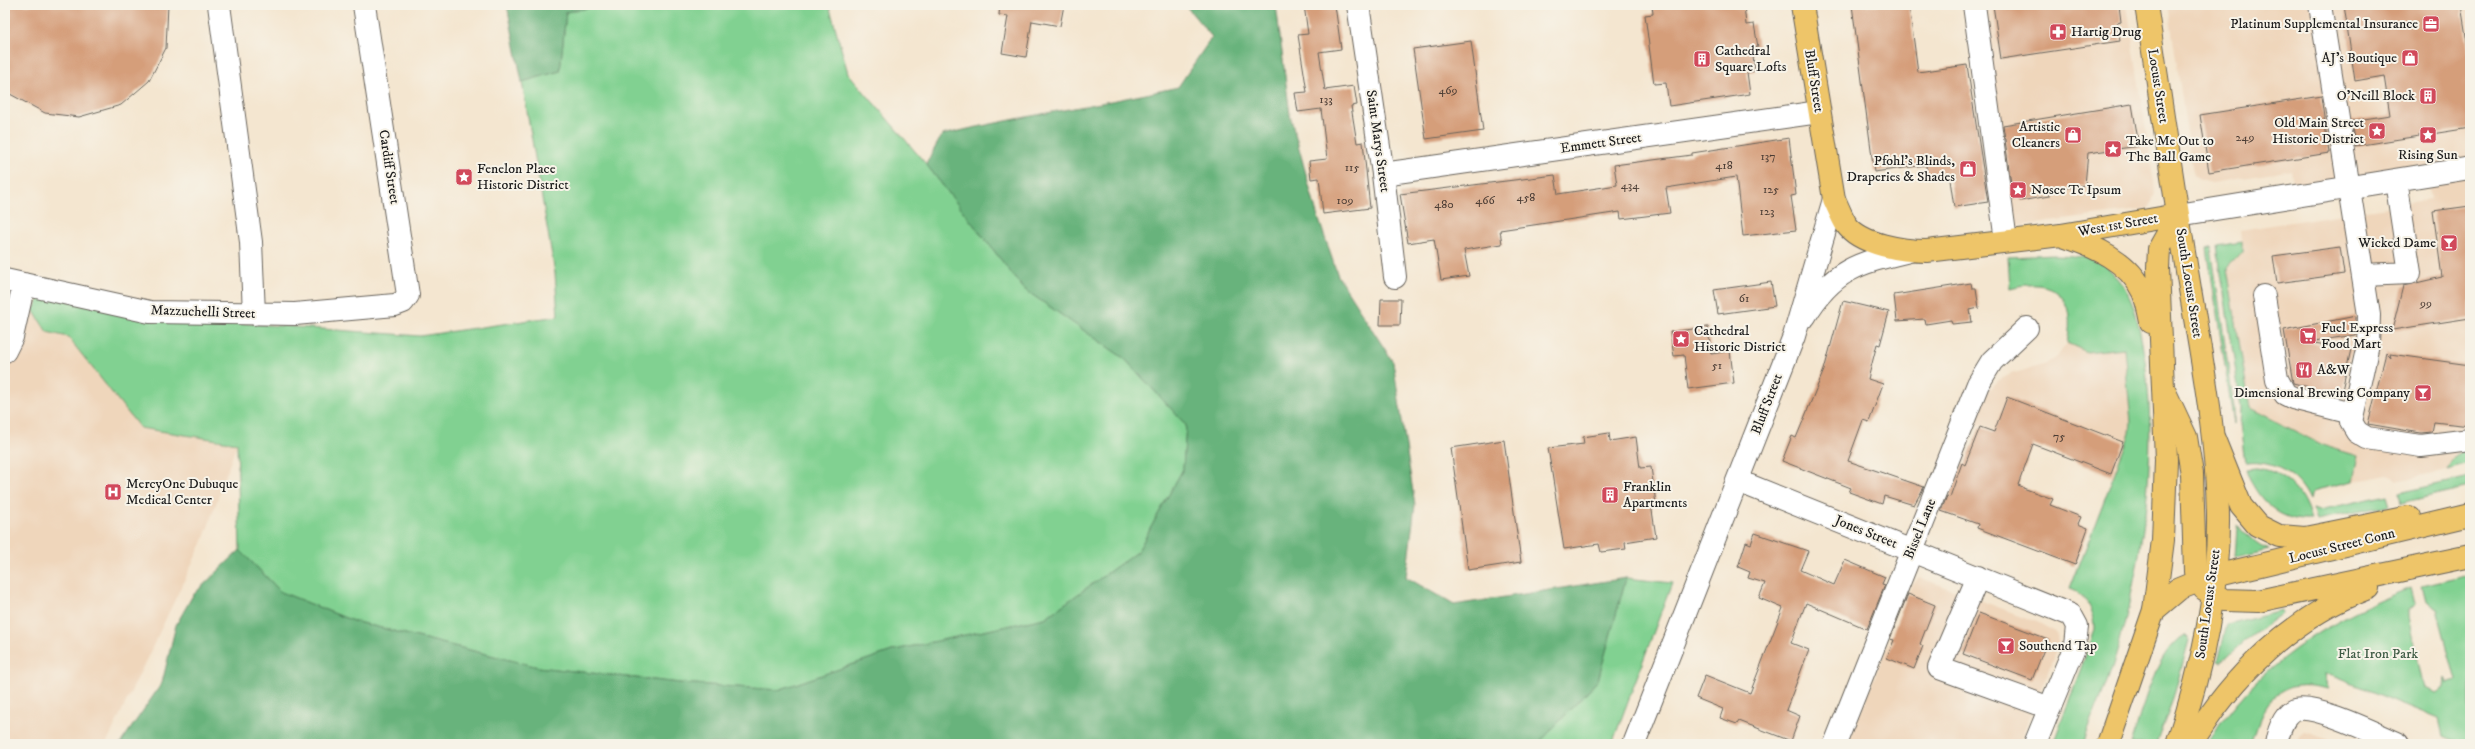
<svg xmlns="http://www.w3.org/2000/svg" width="2475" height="749" viewBox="0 0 2475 749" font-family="'IM FELL DW Pica',serif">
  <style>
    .built { fill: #efd6bb }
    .green { fill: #81d191; stroke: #4e7656 }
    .forest { fill: #68b37b; stroke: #42684c }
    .building { fill: #d59e7a }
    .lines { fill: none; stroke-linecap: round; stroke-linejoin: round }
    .minor-casing { stroke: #68635b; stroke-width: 24 }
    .major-casing { stroke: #68635b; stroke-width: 24 }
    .highway-casing { stroke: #68635b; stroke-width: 24 }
    .minor { stroke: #fff; stroke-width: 22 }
    .major { stroke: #eec569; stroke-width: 22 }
    .highway { stroke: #eec569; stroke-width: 22 }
    .labels { text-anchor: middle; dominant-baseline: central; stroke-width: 4; stroke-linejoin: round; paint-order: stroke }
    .number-label { font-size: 12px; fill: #4a3c34 }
    .poi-label { font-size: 14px; fill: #1c1c1c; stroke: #f7f3e8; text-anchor: start }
    .street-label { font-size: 14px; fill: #1c1c1c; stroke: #f7f3e8 }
    .park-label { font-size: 14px; fill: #3f5b45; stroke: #f7f3e8 }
  </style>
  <rect width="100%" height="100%" fill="#f7f3e8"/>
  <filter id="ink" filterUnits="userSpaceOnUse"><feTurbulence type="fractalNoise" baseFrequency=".025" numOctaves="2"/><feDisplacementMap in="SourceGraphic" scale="8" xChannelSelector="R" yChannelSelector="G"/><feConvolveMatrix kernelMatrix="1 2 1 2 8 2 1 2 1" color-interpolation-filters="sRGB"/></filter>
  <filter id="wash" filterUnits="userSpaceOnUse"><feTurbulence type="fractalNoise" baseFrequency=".012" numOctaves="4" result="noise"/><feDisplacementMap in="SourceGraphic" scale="16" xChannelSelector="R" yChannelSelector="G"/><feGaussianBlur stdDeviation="0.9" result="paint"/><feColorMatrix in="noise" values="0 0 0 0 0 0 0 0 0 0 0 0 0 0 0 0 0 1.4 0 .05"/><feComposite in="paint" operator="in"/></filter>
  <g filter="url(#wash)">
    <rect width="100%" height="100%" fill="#f4e6d0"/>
    <path class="built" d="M1974,5H2127L2154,183L2155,193L2150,207L2146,209L2004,228Z
      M2168,5H2470V452L2464,450L2455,456L2446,470L2396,481L2391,475L2387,474L2353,481L2358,456L2322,445L2250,408L2227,268L2242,252L2240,230L2431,200L2428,175L2295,196L2291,170L2212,183L2200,180L2194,175L2192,166Z
      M5,287L156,317L141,428L237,443L203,541L106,744H5Z
      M2067,343L2087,352L2124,347L2131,422L2130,433L2113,477L1976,423L1989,390L1999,380L2011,374L2047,364L2057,357Z
      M1919,577L2037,622L2057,633L2058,646L2019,744H1848L1910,589Z
      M2304,731L2310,732L2342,744H2296L2299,735Z"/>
    <path class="green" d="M604,5H829L848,73L926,164L1024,289L1125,359L1186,425L1183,469L1138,551L1045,618L895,650L778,690L680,683L538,667L353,621L281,592L240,550L237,443L140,428L68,337L47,332L33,310L42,295L156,317L420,336L558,316L555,273L522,82L560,71L566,12Z
      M2242,242V252L2227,268L2250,408L2322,445L2358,456L2353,481L2316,490L2311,494L2310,500C2298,474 2274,460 2245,463L2240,425L2241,407L2217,246Z
      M2211,247L2234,408V425L2207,248Z
      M2056,255C2077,256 2097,256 2112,272C2133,292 2137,316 2142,343C2160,443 2145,547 2119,645C2110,678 2095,711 2083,744H2053L2095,630C2095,614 2087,594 2070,589L2130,433L2131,422L2124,348L2087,352L2067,343C2077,298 2055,276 2010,288L2008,257Z
      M2464,450L2470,452V464L2446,470L2455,456Z
      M2256,468C2285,471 2304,492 2311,520C2278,522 2256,499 2246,469Z
      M2470,477V487L2401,503L2399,493Z
      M2387,495L2390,505L2317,520L2313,508L2320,510Z
      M2237,526L2257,544L2269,550L2235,558Z
      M2470,575V744H2461L2443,736L2439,719L2326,673L2328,689C2280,676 2263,701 2252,744H2208C2252,667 2330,619 2411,588L2415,604L2408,610V617L2424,688L2436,693L2444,688L2445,678L2447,684L2456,681L2437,609L2426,602L2422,586Z
      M1626,578L1672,583L1612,744H1538L1598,680Z
      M2282,610V614L2246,640L2221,663L2218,662L2227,624Z
      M2184,635L2189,640L2173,699L2156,744H2131C2141,714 2155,651 2184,635Z"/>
    <path class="forest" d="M507,5H604L566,12L560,71L522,82Z
      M1185,5H1276L1290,115L1316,211L1338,276L1393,362L1415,505L1406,577L1454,605L1626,578L1598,680L1538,744H120L162,683L176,625L193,595L240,550L281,592L353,621L538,667L680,683L778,690L895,650L1045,618L1138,551L1183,469L1186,425L1125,359L1024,289L926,164L942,135C1020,116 1100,105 1178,87L1212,37Z"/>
    <g id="blocks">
      <path class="building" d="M5,5H168L166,48L149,81L121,105L79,117L45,113L10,94L5,87Z
        M1000,5H1064L1060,26L1032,21L1026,57L1002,53L1008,16L999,15Z
        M1304,5H1335L1341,49L1319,52L1325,90L1354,86L1357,105L1351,106L1357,143L1363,142L1370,208L1323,214L1319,178L1311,179L1309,161L1327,159L1321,109L1298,112L1295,93L1307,92L1298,35L1308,34Z
        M1652,5H1744L1746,25L1754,24L1758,47L1752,48L1755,71L1747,72L1750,94L1669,106L1666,83L1654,84L1645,15L1653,14Z
        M1852,5H1909L1918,72L1967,65L1988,202L1954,207L1949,173L1927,176L1926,165L1874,172Z
        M1993,5H2119L2121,22L2117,23L2120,41L2001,59Z
        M2344,5H2461L2470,61V128L2355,146L2351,121L2390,115L2384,76L2355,81Z
        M1471,41L1483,131L1426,139L1413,49Z
        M2321,96L2329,153L2209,172L2200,115Z
        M2132,104L2139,146L2088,153L2085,185L2048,191L2049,196L2020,201L2019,198L2013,199L2003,125Z
        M1789,138L1796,195L1791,196L1796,230L1743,236L1736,177L1666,188L1670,213L1621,219L1620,212L1500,230L1502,244L1464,250L1469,276L1441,280L1434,239L1408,243L1400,194L1555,175L1558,194L1617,185L1614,165L1692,155V153Z
        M2470,206V318L2392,330L2403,286L2442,277L2433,211Z
        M2340,247L2344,274L2277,283L2273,256Z
        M1771,282L1775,306L1718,314L1714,290Z
        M1971,283L1972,288H1976L1979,308L1970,310L1972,322L1952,324L1951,320L1926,324L1925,319L1897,321L1894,295Z
        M1381,299H1401L1400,325H1380Z
        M1843,301L1889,312L1880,345L1877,344L1868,379L1883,384L1869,422L1863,420L1848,461L1924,487L1914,505L1884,496L1882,504L1849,492L1851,488L1782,461L1792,436L1796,438L1824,370Z
        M2356,316L2355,335L2308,342L2351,349L2341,395L2293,383L2284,330Z
        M1708,327L1711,354L1730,351L1734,383L1688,389L1684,355L1674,356L1670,332Z
        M2386,353L2391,358L2390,354L2470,365V426L2434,422L2432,432L2421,433L2368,424Z
        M2007,397L2123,442L2111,474L2033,444L2018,485L2023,487V488L2053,499L2050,505L2081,517L2078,524L2088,528L2075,565L1977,528L1978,524L1941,511L1947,496L1950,497L1962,463L1965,465L1980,427L1994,432Z
        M1609,433L1610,441L1636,437L1640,468L1651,467L1656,504H1651L1656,537L1625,542L1626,549L1601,552L1599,544L1564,549L1548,448L1584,444L1583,437Z
        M1504,440L1521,562L1468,570L1451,448Z
        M1755,533L1808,551L1800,570L1834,585L1845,560L1885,577L1882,584L1885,585L1867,629L1806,603L1791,643L1809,650L1786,710L1800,716L1791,741L1739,721L1737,724L1720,718L1723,709L1696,698L1705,675L1750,693L1783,608L1759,598L1765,583L1748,578L1750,572L1738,567L1746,542L1751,544Z
        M1908,594L1935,605L1920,644L1923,646L1914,669L1887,658L1894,640L1890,639Z
        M1979,613L2048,639L2032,680L1963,654Z"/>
    </g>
  </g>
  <g filter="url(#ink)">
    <use href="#blocks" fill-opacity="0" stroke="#68635b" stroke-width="1"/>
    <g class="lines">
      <defs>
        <path id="minor" d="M219,5L251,242L254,314
          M1358,5L1383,174L1395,277
          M1974,5L2006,241
          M2320,5L2369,315L2368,345L2351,422L2357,432L2367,438L2421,446L2470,440
          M1383,174L1819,112
          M2178,215L2470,168
          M2363,275L2410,273L2396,180
          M5,280L150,312L295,314L395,305L403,302L408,295L364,5
          M2264,296L2277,379L2285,394L2293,398L2352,413
          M1805,316C1833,269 1859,263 1909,251
          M5,351L12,337L24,284
          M1738,481L2071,615L2077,626L2075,646L2035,744
          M1978,577L1939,668L2050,708
          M1634,744L1794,336L1834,199
          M1835,744L1978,384L1992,361L2027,328
          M2276,744C2278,733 2283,715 2295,710C2314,703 2378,735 2399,744"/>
        <path id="major" d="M1802,5L1834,199C1838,207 1841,216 1846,224C1860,245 1905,251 1927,251L2061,235L2178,215
          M2146,5C2160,96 2173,186 2188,277C2201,356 2217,435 2218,515C2219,592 2201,672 2177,744
          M2063,236C2094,246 2129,261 2143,292C2147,301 2149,312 2151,322
          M2154,610L2163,540L2166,460L2158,268L2159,249L2178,215"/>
        <path id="highway" d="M2164,390L2186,437L2192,474L2195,572L2204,589L2224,600L2258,601L2470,556
          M2214,439L2241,506L2257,525L2279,536L2305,538L2409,517
          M2108,744L2154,610L2179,589L2206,578L2470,515
          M2191,744C2233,675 2292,617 2368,588"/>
      </defs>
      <use href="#minor" class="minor-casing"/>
      <use href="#major" class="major-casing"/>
      <use href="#highway" class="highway-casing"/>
      <use href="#minor" class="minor"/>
      <use href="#major" class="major"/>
      <use href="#highway" class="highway"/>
    </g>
  </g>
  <defs>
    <symbol id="office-square" viewBox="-11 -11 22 22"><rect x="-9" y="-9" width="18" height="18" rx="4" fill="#d1495b" stroke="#f7f3e8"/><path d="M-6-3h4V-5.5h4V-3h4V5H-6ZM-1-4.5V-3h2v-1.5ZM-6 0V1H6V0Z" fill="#fff"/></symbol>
    <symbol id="pharmacy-square" viewBox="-11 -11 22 22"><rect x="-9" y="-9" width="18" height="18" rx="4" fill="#d1495b" stroke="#f7f3e8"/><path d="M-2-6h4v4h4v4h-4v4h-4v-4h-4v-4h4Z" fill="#fff"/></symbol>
    <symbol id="shop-square" viewBox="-11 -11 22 22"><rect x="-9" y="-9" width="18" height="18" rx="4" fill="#d1495b" stroke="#f7f3e8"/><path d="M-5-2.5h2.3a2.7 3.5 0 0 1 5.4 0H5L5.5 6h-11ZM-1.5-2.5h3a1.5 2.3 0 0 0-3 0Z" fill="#fff"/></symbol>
    <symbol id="building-square" viewBox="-11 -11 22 22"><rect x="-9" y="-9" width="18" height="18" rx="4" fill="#d1495b" stroke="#f7f3e8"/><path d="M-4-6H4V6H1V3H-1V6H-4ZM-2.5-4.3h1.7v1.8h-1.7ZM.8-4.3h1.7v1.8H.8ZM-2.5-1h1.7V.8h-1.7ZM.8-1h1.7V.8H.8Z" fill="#fff"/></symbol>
    <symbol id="sight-square" viewBox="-11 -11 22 22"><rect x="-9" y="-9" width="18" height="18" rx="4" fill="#d1495b" stroke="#f7f3e8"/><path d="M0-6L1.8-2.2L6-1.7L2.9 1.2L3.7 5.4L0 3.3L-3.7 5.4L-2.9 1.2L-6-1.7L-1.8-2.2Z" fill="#fff"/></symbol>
    <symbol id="bar-square" viewBox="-11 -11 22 22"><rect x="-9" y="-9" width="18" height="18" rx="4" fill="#d1495b" stroke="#f7f3e8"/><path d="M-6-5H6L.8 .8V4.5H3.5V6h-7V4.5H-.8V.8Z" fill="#fff"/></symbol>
    <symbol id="supermarket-square" viewBox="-11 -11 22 22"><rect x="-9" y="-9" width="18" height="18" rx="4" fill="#d1495b" stroke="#f7f3e8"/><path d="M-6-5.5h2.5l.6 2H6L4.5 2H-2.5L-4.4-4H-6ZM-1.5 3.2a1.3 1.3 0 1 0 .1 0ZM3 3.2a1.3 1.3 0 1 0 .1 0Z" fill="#fff"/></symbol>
    <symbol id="restaurant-square" viewBox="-11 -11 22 22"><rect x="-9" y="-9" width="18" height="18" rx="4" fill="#d1495b" stroke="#f7f3e8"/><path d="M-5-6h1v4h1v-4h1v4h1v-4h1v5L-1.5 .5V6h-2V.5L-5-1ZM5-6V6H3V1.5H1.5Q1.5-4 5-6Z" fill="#fff"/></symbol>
    <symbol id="hospital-square" viewBox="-11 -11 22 22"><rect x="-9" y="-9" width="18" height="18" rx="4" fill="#d1495b" stroke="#f7f3e8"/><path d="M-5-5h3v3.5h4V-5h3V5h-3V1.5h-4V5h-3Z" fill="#fff"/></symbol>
  </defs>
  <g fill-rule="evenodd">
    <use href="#office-square" x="2421" y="14" width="20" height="20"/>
    <use href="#pharmacy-square" x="2048" y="22" width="20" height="20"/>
    <use href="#shop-square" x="2400" y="48" width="20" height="20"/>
    <use href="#building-square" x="1692" y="49" width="20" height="20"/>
    <use href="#building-square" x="2418" y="86" width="20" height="20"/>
    <use href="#sight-square" x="2367" y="121" width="20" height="20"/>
    <use href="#shop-square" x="2063" y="125" width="20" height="20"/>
    <use href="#sight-square" x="2418" y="125" width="20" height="20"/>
    <use href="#sight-square" x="2103" y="139" width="20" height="20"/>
    <use href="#shop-square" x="1958" y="159" width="20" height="20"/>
    <use href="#sight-square" x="454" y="167" width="20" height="20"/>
    <use href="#sight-square" x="2008" y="180" width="20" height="20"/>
    <use href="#bar-square" x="2439" y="233" width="20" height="20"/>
    <use href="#supermarket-square" x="2298" y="326" width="20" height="20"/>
    <use href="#sight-square" x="1671" y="329" width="20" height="20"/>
    <use href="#restaurant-square" x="2294" y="360" width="20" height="20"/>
    <use href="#bar-square" x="2413" y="383" width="20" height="20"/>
    <use href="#hospital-square" x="103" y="482" width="20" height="20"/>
    <use href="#building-square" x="1600" y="485" width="20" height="20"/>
    <use href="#bar-square" x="1996" y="636" width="20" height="20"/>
  </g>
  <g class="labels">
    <g class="number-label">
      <text x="1448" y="90">469</text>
      <text x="1326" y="99">133</text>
      <text x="2245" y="137">249</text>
      <text x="1768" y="156">137</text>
      <text x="1724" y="165">418</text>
      <text x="1352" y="167">115</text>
      <text x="1630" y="185">434</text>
      <text x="1771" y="189">125</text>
      <text x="1526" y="197">458</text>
      <text x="1345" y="200">109</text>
      <text x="1485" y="200">466</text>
      <text x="1444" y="204">480</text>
      <text x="1767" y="211">123</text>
      <text x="1744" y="298">61</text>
      <text x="2426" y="303">99</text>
      <text x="1717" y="365">51</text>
      <text x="2059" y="436">75</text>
    </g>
    <g class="poi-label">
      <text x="2418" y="24" text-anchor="end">Platinum Supplemental Insurance</text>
      <text x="2071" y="32">Hartig Drug</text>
      <text x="1715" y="51">Cathedral<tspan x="1715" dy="16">Square Lofts</tspan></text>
      <text x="2397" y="58" text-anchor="end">AJ's Boutique</text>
      <text x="2415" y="96" text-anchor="end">O'Neill Block</text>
      <text x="2364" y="123" text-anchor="end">Old Main Street<tspan x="2364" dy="16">Historic District</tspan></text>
      <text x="2060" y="127" text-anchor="end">Artistic<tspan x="2060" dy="16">Cleaners</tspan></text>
      <text x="2126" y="141">Take Me Out to<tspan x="2126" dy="16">The Ball Game</tspan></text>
      <text x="2428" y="155" text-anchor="middle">Rising Sun</text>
      <text x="1955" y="161" text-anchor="end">Pfohl's Blinds,<tspan x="1955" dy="16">Draperies &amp; Shades</tspan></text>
      <text x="477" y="169">Fenelon Place<tspan x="477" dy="16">Historic District</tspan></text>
      <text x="2031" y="190">Nosce Te Ipsum</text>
      <text x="2436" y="243" text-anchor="end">Wicked Dame</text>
      <text x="2321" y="328">Fuel Express<tspan x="2321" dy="16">Food Mart</tspan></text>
      <text x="1694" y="331">Cathedral<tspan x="1694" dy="16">Historic District</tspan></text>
      <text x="2317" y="370">A&amp;W</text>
      <text x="2410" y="393" text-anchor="end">Dimensional Brewing Company</text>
      <text x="126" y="484">MercyOne Dubuque<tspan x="126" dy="16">Medical Center</tspan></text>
      <text x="1623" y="487">Franklin<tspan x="1623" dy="16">Apartments</tspan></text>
      <text x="2019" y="646">Southend Tap</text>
    </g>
    <g class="street-label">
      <text transform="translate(1814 81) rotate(81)">Bluff Street</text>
      <text transform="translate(2158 86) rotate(81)">Locust Street</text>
      <text transform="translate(1378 141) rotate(82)">Saint Marys Street</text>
      <text transform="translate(1601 143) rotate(-8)">Emmett Street</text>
      <text transform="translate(389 167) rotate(81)">Cardiff Street</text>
      <text transform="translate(2118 225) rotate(-10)">West 1st Street</text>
      <text transform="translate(2189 283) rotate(81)">South Locust Street</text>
      <text transform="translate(203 312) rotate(2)">Mazzuchelli Street</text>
      <text transform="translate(1767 404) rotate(-69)">Bluff Street</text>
      <text transform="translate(1920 529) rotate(-68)">Bissel Lane</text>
      <text transform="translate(1866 532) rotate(22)">Jones Street</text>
      <text transform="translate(2342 546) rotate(-14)">Locust Street Conn</text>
      <text transform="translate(2208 604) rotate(-82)">South Locust Street</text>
    </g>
    <g class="park-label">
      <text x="2378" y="654">Flat Iron Park</text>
    </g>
  </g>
  <rect width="2475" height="749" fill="none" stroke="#f7f3e8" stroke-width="20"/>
</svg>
